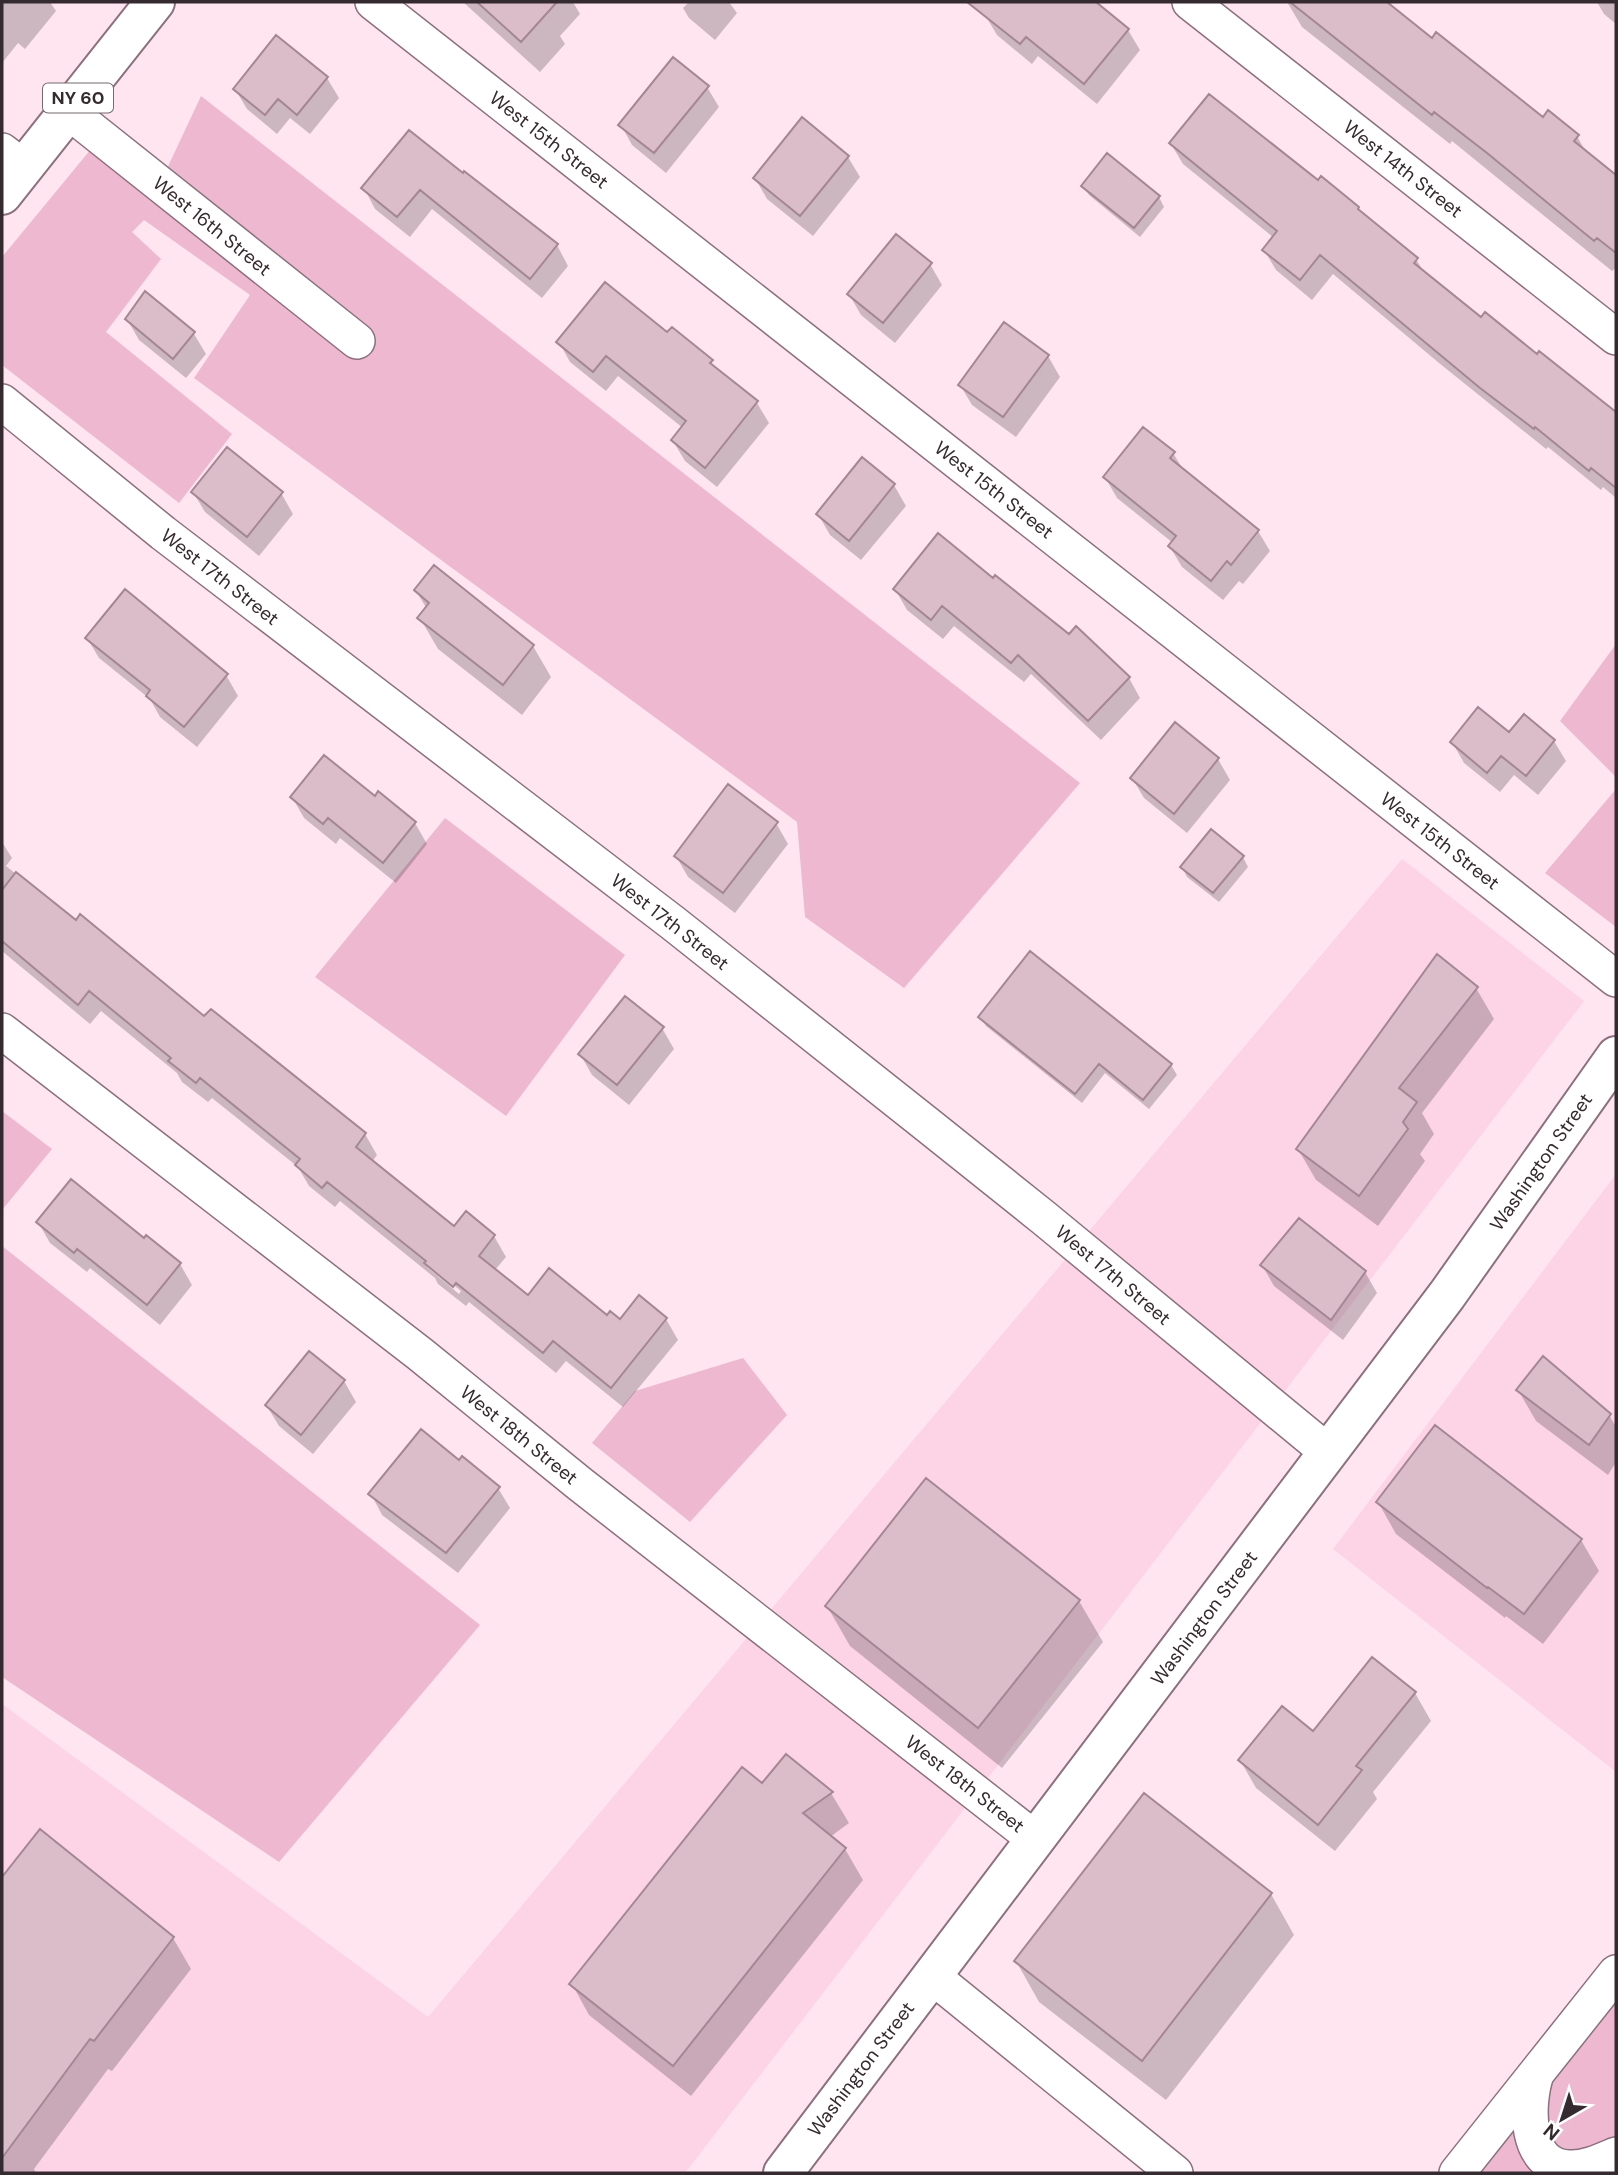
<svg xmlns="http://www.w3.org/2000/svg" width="1618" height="2175" viewBox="0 0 1618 2175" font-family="'DM Sans',sans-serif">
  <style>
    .built { fill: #fcd4e5 }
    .green { fill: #eeb9d0 }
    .shadow { fill: #0003; fill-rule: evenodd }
    .building { fill: #dbbcc9; stroke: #a48793; stroke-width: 2 }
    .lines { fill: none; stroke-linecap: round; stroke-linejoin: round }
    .minor-casing { stroke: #8c707d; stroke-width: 38 }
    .secondary-casing { stroke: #8c707d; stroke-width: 42 }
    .trunk-casing { stroke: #8c707d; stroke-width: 42 }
    .minor { stroke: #fff; stroke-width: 35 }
    .secondary { stroke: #fff; stroke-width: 38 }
    .trunk { stroke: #fff; stroke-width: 38 }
    .labels { text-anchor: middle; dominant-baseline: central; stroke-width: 7; stroke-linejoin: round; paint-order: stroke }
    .shield { fill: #fff; stroke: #726a6d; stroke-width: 2 }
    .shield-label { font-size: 18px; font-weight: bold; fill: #352a2f }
    .street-label { font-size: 19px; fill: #352a2f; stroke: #fff }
  </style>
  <rect width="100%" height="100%" fill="#ffe5f0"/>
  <path class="built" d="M1402,859L1584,1001L685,2173H2V1704L428,2017Z
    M1616,1174V1772L1333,1549Z"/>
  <path class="green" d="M201,96L1080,783L904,988L805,917L797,822L194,378L250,295L144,220L132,232L161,259L106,332L232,434L179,503L2,365V257L91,149L156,192Z
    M1616,644V777L1560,721Z
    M1616,789V927L1545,873Z
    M445,818L625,955L506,1116L315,977Z
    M2,1111L52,1149L2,1210Z
    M2,1246L480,1625L279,1862L2,1677Z
    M743,1358L787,1415L690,1522L592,1443L635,1391Z
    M1616,1989V2173H1473Z"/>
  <path class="shadow" d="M2,2H50L56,11L25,49L18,43L2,63Z
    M463,2H573L580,14L560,36L565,44L540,72Z
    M689,2H729L737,13L715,40L689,18L683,8Z
    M995,2H1094L1128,30L1140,50L1097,104L1038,56L1032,64L997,35L985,15Z
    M1287,2H1385L1432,40L1543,119L1577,136L1587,154L1616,177V268L1612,271L1452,141L1450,144L1302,27Z
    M1597,2H1616V24L1604,14Z
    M327,78L339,98L310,134L290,118L277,134L247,109L235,89Z
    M707,87L719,107L666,173L632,145L621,125Z
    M1171,144L1318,183L1358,208L1361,214L1416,259L1425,274L1481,320L1537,357L1539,354L1616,415V498L1603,487L1601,490L1548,447L1546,449L1439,363L1333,274L1312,300L1276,270L1264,250L1274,238L1183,164Z
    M848,157L860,177L813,236L767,199L755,178Z
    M463,176L557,245L568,266L542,298L432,209L410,237L375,209L364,188Z
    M1083,186L1159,197L1164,207L1140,237L1089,195Z
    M930,264L942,285L895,343L861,315L849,294Z
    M145,293L194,334L206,354L186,378L139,340L127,319Z
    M667,335L711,361L716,370L757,403L769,423L717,487L685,461L673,441L683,428L618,376L606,391L570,362L559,342Z
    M1048,356L1060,377L1016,437L972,405L960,385Z
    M1173,453L1184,471L1258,531L1270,551L1243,584L1239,581L1223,600L1182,567L1170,547L1173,543L1117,498L1105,477Z
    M894,485L906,506L861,560L830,535L818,514Z
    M193,492L281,493L293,514L259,556L205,512Z
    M993,580L1129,678L1140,698L1101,740L1031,674L1024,682L954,626L943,639L907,610L895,589Z
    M416,591L533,646L551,677L522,715L438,649L420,618L427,609Z
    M87,638L226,675L238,696L197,747L160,717L150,699L99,658Z
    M1510,735L1554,741L1566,761L1538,795L1514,775L1500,792L1464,763L1452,742Z
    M1218,759L1230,780L1187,833L1144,798L1132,778Z
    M379,794L415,823L427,844L396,883L340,838L336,844L304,818L292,797L375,798Z
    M776,823L788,844L735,913L688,877L676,856Z
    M2,842L12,858L6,866L76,922L205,1019L211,1011L365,1134L377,1155L372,1162L454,1229L494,1236L506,1257L495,1270L528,1298L620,1321L666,1319L678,1340L623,1407L566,1361L556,1373L469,1302L466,1306L438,1284L435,1278L340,1201L335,1207L309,1186L298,1167L212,1098L208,1102L182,1082L177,1073L101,1011L90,1024L2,951ZM424,1261L461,1291L459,1294L428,1268Z
    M1243,857L1248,867L1219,902L1187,877L1182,867Z
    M1476,988L1494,1019L1422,1113L1434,1134L1420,1154L1425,1161L1378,1226L1316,1180L1298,1149Z
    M980,1017L1171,1065L1177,1075L1149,1109L1105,1073L1082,1103L986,1026Z
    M662,1028L674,1049L629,1105L592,1075L580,1054Z
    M38,1222L144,1240L180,1264L192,1285L160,1325L90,1268L87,1272L50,1243Z
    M1262,1265L1365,1272L1377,1293L1343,1340L1274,1286Z
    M344,1381L356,1402L313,1454L279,1426L267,1406Z
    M1518,1390L1609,1415L1616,1427V1462L1608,1475L1536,1421Z
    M459,1462L498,1488L510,1508L458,1573L382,1515L371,1494Z
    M927,1480L1079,1601L1103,1642L1002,1768L850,1646L827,1606Z
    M1378,1502L1581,1540L1599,1571L1543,1644L1506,1616L1505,1618L1396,1534Z
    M1415,1693L1431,1721L1373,1792L1377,1799L1335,1851L1256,1788L1240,1760Z
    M763,1786L831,1793L849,1823L830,1837L845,1849L863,1880L691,2096L589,2015L572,1984Z
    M40,1831L173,1938L191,1969L112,2071L108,2069L34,2169L36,2173H2V1880Z
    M1271,1894L1294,1935L1166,2100L1039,2002L1016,1961Z"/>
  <path class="building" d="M477,2H557L521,42Z
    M967,2H1096L1129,29L1084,84L1026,37L1020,44Z
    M1290,2H1387L1432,38L1436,32L1543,117L1548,110L1579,135L1574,141L1616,175V253L1597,238L1594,241L1487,153L1434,112L1432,115Z
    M276,35L328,77L297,115L278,99L265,115L233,89Z
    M673,57L709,86L654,153L618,125Z
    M1209,94L1318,180L1321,176L1359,207L1358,209L1418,258L1414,263L1481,317L1485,312L1537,354L1539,351L1616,412V488L1591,468L1589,471L1535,427L1534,429L1480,388L1320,255L1300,280L1262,250L1277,231L1169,143Z
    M802,117L849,156L800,216L753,178Z
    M409,130L463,173L464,171L558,244L530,279L420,190L397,217L361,188Z
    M1107,153L1160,196L1134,228L1081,186Z
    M896,234L932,263L883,323L847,294Z
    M605,282L667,332L672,327L713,360L710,363L758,401L705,468L671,440L686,421L606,356L593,372L556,342Z
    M145,291L195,332L173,359L125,319Z
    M1004,322L1049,355L1003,417L958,385Z
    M1143,427L1175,452L1170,458L1259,530L1231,565L1227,561L1211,581L1168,546L1176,536L1103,477Z
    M227,447L283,492L247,537L191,492Z
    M862,457L895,484L849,541L816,514Z
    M938,533L993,578L995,575L1069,634L1076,626L1130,677L1088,721L1018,655L1011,663L942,606L931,620L893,589Z
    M434,565L534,645L503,685L417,618L429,603L414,590Z
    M125,589L228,674L184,727L146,696L150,690L85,638Z
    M1478,707L1509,732L1524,714L1555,740L1526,776L1501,756L1487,773L1450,742Z
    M1175,722L1219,758L1174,814L1130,778Z
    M324,755L375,796L378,791L416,822L383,863L328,818L323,824L290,797Z
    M728,784L778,822L723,893L674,856Z
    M1211,829L1244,856L1213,893L1180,867Z
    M16,872L76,920L80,914L204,1016L211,1009L366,1133L356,1147L454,1226L466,1211L495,1235L479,1256L528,1295L549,1268L607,1315L610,1311L620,1319L639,1295L667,1318L611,1388L553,1341L543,1353L456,1283L453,1287L424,1263L426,1261L327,1182L322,1188L295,1165L300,1159L200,1078L196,1083L168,1061L171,1058L89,991L78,1005L2,941V890Z
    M1030,951L1172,1064L1143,1100L1099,1064L1075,1094L978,1017Z
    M1437,954L1478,987L1399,1088L1417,1102L1403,1122L1408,1129L1359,1196L1296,1149Z
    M625,996L664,1027L617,1085L578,1054Z
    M71,1179L144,1238L146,1235L181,1263L147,1305L77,1249L74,1253L36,1222Z
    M1299,1218L1366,1271L1331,1320L1260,1265Z
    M309,1351L345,1380L301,1435L265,1405Z
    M1543,1356L1611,1414L1589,1445L1516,1390Z
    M1435,1425L1582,1539L1524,1614L1488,1587L1487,1588L1376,1502Z
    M421,1429L459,1460L462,1456L500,1487L446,1553L368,1494Z
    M926,1478L1080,1600L978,1728L825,1606Z
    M1372,1657L1416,1692L1356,1766L1362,1770L1318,1825L1238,1760L1282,1706L1313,1731Z
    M786,1754L833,1792L803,1813L846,1848L673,2066L569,1984L742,1767L762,1783Z
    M1144,1793L1272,1893L1142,2061L1014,1961Z
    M40,1829L174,1937L94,2041L90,2039L2,2158V1877Z"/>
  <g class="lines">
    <defs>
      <path id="minor" d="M373,2L1616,979
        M1190,2L1616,337
        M68,111L357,341
        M2,151L24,168
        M2,402L163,533L673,923L929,1126L1044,1218L1329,1453
        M2,1031L420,1354L580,1484L1035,1839
        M932,1976L1175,2173
        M1536,2074C1526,2104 1524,2167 1569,2168C1585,2169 1602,2161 1616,2155
        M1457,2173L1616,1973"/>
      <path id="secondary" d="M783,2173L1447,1295L1616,1056"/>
      <path id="trunk" d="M2,195L155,2"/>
    </defs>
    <use href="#minor" class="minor-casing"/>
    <use href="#secondary" class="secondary-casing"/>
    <use href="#trunk" class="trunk-casing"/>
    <use href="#minor" class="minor"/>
    <use href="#secondary" class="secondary"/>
    <use href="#trunk" class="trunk"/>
  </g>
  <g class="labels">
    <rect class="shield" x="43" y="83.5" width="70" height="29" rx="5"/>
    <g class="shield-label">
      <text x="78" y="98">NY 60</text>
    </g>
    <g class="street-label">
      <text transform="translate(549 140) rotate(38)">West 15th Street</text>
      <text transform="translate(1403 169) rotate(38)">West 14th Street</text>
      <text transform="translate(212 226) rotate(39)">West 16th Street</text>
      <text transform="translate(994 490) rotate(38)">West 15th Street</text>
      <text transform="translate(220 577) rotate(38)">West 17th Street</text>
      <text transform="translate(1440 841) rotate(38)">West 15th Street</text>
      <text transform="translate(670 922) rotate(38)">West 17th Street</text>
      <text transform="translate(1541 1162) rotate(-55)">Washington Street</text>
      <text transform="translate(1113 1275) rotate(40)">West 17th Street</text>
      <text transform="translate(519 1435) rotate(39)">West 18th Street</text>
      <text transform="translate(1204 1618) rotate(-53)">Washington Street</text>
      <text transform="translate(965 1784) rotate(38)">West 18th Street</text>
      <text transform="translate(861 2069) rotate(-53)">Washington Street</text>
    </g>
  </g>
  <rect width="1618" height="2175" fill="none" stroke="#352a2f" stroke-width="7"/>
  <g transform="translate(1562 2119) rotate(219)" stroke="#ffffff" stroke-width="5" paint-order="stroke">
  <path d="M0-5L12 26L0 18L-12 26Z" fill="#352a2f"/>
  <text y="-10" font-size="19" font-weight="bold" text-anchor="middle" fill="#352a2f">N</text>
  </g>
</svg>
